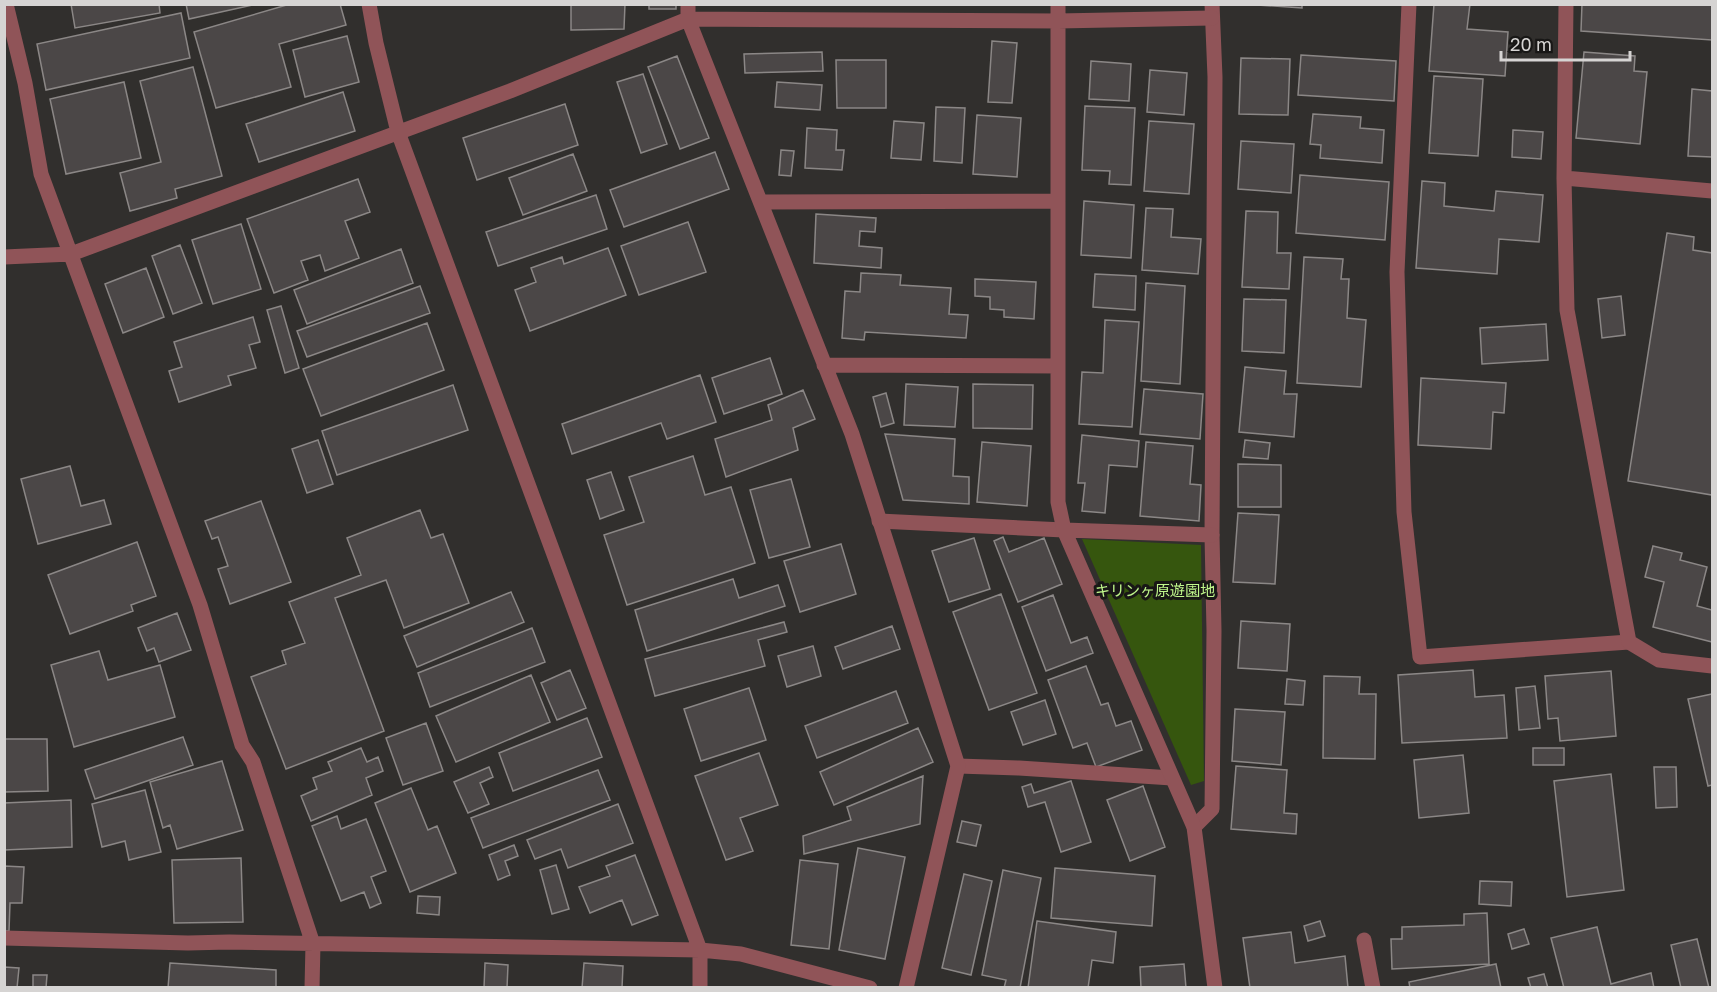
<svg xmlns="http://www.w3.org/2000/svg" width="1717" height="992" viewBox="0 0 1717 992" font-family="'Golos Text','Noto Sans JP',sans-serif">
  <style>
    .green { fill: #36560e }
    .building { fill: #4b4747; stroke: #8b8786; stroke-width: 1.5 }
    .lines { fill: none; stroke-linecap: round; stroke-linejoin: round }
    .service { stroke: #905458; stroke-width: 15 }
    .minor { stroke: #905458; stroke-width: 15 }
    .labels { text-anchor: middle; dominant-baseline: central; stroke-width: 6; stroke-linejoin: round; paint-order: stroke }
    .park-label { font-size: 15px; fill: #c0f88c; stroke: #181716 }
  </style>
  <rect width="100%" height="100%" fill="#312f2d"/>
  <path class="green" d="M1082,539L1201,545L1204,781L1191,785Z"/>
  <path class="building" d="M71,4H159L160,13L75,28Z
    M186,4H257L189,19Z
    M290,4H340L346,25L279,44L291,87L216,108L194,32Z
    M571,4H625L624,29L571,30Z
    M649,4H676V9H649Z
    M1242,4H1302V8Z
    M1434,4H1470L1467,29L1508,32L1505,76L1429,71Z
    M1582,4H1712V40L1581,31Z
    M181,13L190,58L46,90L37,44Z
    M347,36L359,82L305,97L293,50Z
    M992,41L1017,43L1012,103L988,102Z
    M822,52L823,71L745,73L744,54Z
    M1584,52L1635,56L1634,71L1647,72L1640,144L1576,138Z
    M1301,55L1396,61L1394,101L1298,95Z
    M677,56L709,138L680,149L648,67Z
    M1241,58L1290,59L1288,115L1239,114Z
    M836,60H886V108H837Z
    M1091,61L1131,64L1129,101L1089,99Z
    M193,67L222,176L175,189L177,198L130,211L120,173L161,162L140,81Z
    M1150,70L1187,73L1184,115L1147,112Z
    M643,74L667,144L641,153L617,82Z
    M1434,76L1483,79L1478,156L1429,153Z
    M124,82L141,158L66,174L50,99Z
    M777,82L822,85L820,110L775,107Z
    M1692,89L1712,91V157L1688,156Z
    M343,92L355,131L259,162L246,124Z
    M565,104L578,145L477,180L463,138Z
    M1085,106L1135,108L1131,185L1109,184L1110,171L1082,170Z
    M936,107L965,108L962,163L934,161Z
    M1313,114L1361,117L1360,128L1384,130L1382,163L1320,158L1321,145L1310,144Z
    M977,115L1021,118L1017,177L973,174Z
    M894,121L924,123L921,160L891,158Z
    M1149,121L1194,124L1189,194L1144,191Z
    M807,128L837,130L836,150H844L842,170L805,168Z
    M1513,130L1543,132L1541,159L1512,157Z
    M1241,141L1294,144L1291,193L1238,189Z
    M781,150L794,151L791,176L779,175Z
    M715,152L729,189L624,227L610,190Z
    M573,154L587,191L523,215L509,178Z
    M1300,175L1389,182L1385,240L1296,233Z
    M358,179L370,212L345,221L359,258L325,271L320,255L301,261L308,280L274,293L247,219Z
    M1422,181L1445,183L1444,206L1494,211L1496,191L1543,195L1539,242L1499,239L1497,274L1416,268Z
    M596,195L607,229L498,266L486,232Z
    M1084,201L1134,205L1131,258L1081,255Z
    M1146,208L1173,209L1171,237L1201,239L1198,274L1142,270Z
    M1246,211L1278,212L1277,253H1291L1289,289L1242,287Z
    M816,214L876,218L875,232L860,231L859,246L882,248L881,268L814,263Z
    M688,222L706,272L639,295L621,246Z
    M241,224L261,289L213,304L192,240Z
    M1667,233L1694,237L1693,250L1712,253V495L1628,481Z
    M180,245L202,303L173,314L152,256Z
    M608,248L626,295L530,331L515,290L536,282L531,268L562,257L564,264Z
    M401,249L413,283L307,324L294,290Z
    M1304,257L1343,259L1341,279H1349L1347,318L1366,320L1361,387L1297,383Z
    M146,268L164,317L123,333L105,284Z
    M861,273L901,275L900,285L951,288L949,314L968,315L966,338L865,332L864,340L842,338L845,291L860,292Z
    M1095,274L1136,276L1135,310L1093,307Z
    M975,279L1036,282L1034,319L1004,317V310L990,309V297L975,296Z
    M1146,283L1185,286L1180,384L1141,381Z
    M420,286L430,313L307,357L297,331Z
    M1621,296L1625,335L1602,338L1598,299Z
    M1244,299L1286,300L1284,353L1242,351Z
    M281,306L299,368L285,373L267,310Z
    M253,317L260,342L249,345L256,368L228,376L231,385L179,402L169,371L182,367L174,342Z
    M1105,320L1139,322L1132,427L1079,424L1082,372L1103,373Z
    M427,323L444,370L321,416L303,369Z
    M1546,324L1548,360L1482,364L1480,328Z
    M770,358L782,394L724,414L712,378Z
    M1245,367L1286,371L1284,394H1297L1294,437L1239,432Z
    M700,375L716,422L667,439L661,423L572,454L562,424Z
    M1421,378L1506,383L1504,413L1493,412L1491,449L1418,445Z
    M906,384L958,387L955,427L904,425Z
    M973,384L1033,385L1032,429L973,428Z
    M453,385L468,430L337,475L322,431Z
    M1144,389L1203,394L1200,439L1140,434Z
    M803,390L815,419L793,428L798,450L726,477L715,439L772,420L768,405Z
    M886,393L894,423L881,427L873,397Z
    M885,434L955,439L953,476L969,477V504L903,500Z
    M1082,435L1139,441L1137,467L1109,465L1105,513L1082,511L1085,483H1078Z
    M318,440L333,484L307,493L292,449Z
    M1245,440L1270,443L1268,459L1243,457Z
    M982,442L1031,446L1027,506L977,502Z
    M1146,442L1193,446L1190,484L1201,485L1199,521L1140,516Z
    M693,456L705,495L731,487L755,563L627,605L604,535L644,522L629,477Z
    M1238,464L1281,465V507H1238Z
    M70,466L81,506L104,500L111,524L38,544L21,479Z
    M611,472L624,510L600,519L587,480Z
    M791,479L810,547L769,558L750,490Z
    M261,501L291,582L230,604L218,569L228,566L218,537L212,539L205,521Z
    M420,510L431,538L443,534L469,603L404,628L386,580L335,598L384,731L286,769L251,677L286,664L282,651L305,643L289,602L361,575L347,538Z
    M1238,513L1279,515L1275,584L1233,582Z
    M1003,537L1009,552L1044,538L1062,584L1018,602L994,541Z
    M974,538L990,589L949,602L932,551Z
    M137,542L156,596L131,605L133,611L70,634L48,575Z
    M841,544L856,594L800,612L784,561Z
    M1653,546L1682,553L1680,560L1707,567L1697,606L1712,610V642L1653,627L1664,582L1645,577Z
    M733,579L739,598L778,585L785,606L647,651L635,610Z
    M511,592L524,622L417,667L404,636Z
    M1001,594L1037,693L989,710L953,612Z
    M1053,595L1071,643L1087,637L1093,653L1046,671L1022,607Z
    M177,613L191,650L159,662L154,648L147,651L138,628Z
    M1241,621L1290,624L1287,671L1238,668Z
    M784,622L787,632L758,640L765,666L655,696L645,659Z
    M892,626L900,649L843,669L835,647Z
    M532,628L545,662L430,707L418,673Z
    M813,646L821,676L787,687L778,656Z
    M99,651L108,680L160,665L175,717L74,747L51,665Z
    M1086,666L1101,705L1108,703L1116,726L1131,721L1142,750L1096,767L1087,743L1073,748L1048,680Z
    M570,670L586,708L557,720L541,683Z
    M1473,670L1475,697L1504,695L1507,738L1402,743L1398,675Z
    M1611,671L1616,736L1560,741L1558,718L1548,719L1545,676Z
    M531,675L550,722L456,762L436,716Z
    M1324,676L1360,677L1359,694H1376L1375,759L1323,758Z
    M1287,679L1305,681L1303,705L1285,704Z
    M1535,686L1540,728L1519,730L1516,688Z
    M749,688L766,740L701,761L684,709Z
    M896,691L908,723L817,758L805,726Z
    M1712,694V785L1708,786L1688,699Z
    M1045,700L1056,734L1023,745L1011,712Z
    M1235,709L1285,712L1281,765L1232,761Z
    M587,718L602,757L513,791L499,753Z
    M426,723L443,771L403,785L386,738Z
    M918,728L933,762L834,805L820,772Z
    M183,737L193,765L95,799L85,770Z
    M4,739H47L48,791L4,792Z
    M361,748L367,762L378,757L383,771L366,778L372,795L311,821L301,796L317,789L313,778L332,771L328,762Z
    M1533,748H1564V765H1533Z
    M759,753L778,805L740,818L753,851L726,860L695,776Z
    M1463,755L1469,813L1419,818L1414,760Z
    M222,761L243,830L177,849L170,825L163,828L150,782Z
    M1236,766L1287,770L1284,813L1297,814L1296,834L1231,829Z
    M489,767L493,777L480,783L489,804L468,813L454,782Z
    M1654,767H1676L1677,807L1656,808Z
    M598,770L610,800L483,848L471,818Z
    M1611,774L1624,890L1567,897L1554,781Z
    M923,776L920,824L804,854L803,836L851,820L847,807Z
    M1071,781L1091,842L1061,852L1045,802L1028,807L1022,787L1031,784L1034,793Z
    M1143,786L1165,847L1130,861L1107,800Z
    M411,788L428,830L437,826L456,873L410,892L375,803Z
    M145,790L161,852L129,860L125,841L102,847L92,804Z
    M71,800L72,847L4,850V803Z
    M618,804L633,843L568,868L561,849L535,859L527,840Z
    M337,816L341,829L366,819L386,871L371,877L381,903L370,908L364,892L341,901L312,826Z
    M962,821L981,825L976,846L957,842Z
    M514,845L518,856L505,861L510,875L498,880L489,855Z
    M858,848L905,857L885,959L839,950Z
    M635,855L658,915L632,925L622,900L590,913L579,887L610,876L606,866Z
    M241,858L243,922L174,923L172,860Z
    M800,860L838,864L829,949L791,945Z
    M556,865L569,909L552,914L540,870Z
    M4,866L24,867L22,903H10L9,931H4Z
    M1055,868L1155,876L1152,926L1051,918Z
    M1003,870L1041,878L1020,988H1004L1006,980L982,975Z
    M964,874L992,881L971,975L942,968Z
    M1480,881L1512,882L1511,906L1479,904Z
    M418,896L440,897L439,915L417,913Z
    M1487,913L1489,964L1392,969L1391,939H1402V927L1464,925V914Z
    M1037,921L1116,932L1113,963L1092,960L1088,988H1028Z
    M1320,921L1325,936L1308,941L1304,926Z
    M1597,927L1611,984L1651,973L1654,988H1564L1551,938Z
    M1524,929L1529,944L1512,949L1508,934Z
    M1291,932L1295,963L1345,956L1348,988H1250L1243,938Z
    M1697,939L1709,988H1681L1671,945Z
    M170,963L276,970V988H168Z
    M485,963L508,965L507,988H484Z
    M584,963L623,966L622,988H582Z
    M1184,964L1186,988H1141L1140,967Z
    M1496,964L1501,988H1410L1409,982Z
    M4,967L19,968L17,988H4Z
    M1544,974L1548,988H1531L1528,978Z
    M33,975H47L46,988H33Z"/>
  <g class="lines">
    <path class="service" d="M1409,4L1397,272L1404,512L1420,657L1629,642
      M879,521L1064,530
      M958,766L1019,768L1172,778
      M1194,827L1212,809L1214,631L1212,535L1215,77L1212,4
      M1364,940L1373,988"/>
    <path class="minor" d="M6,4L25,83L41,174L200,605L242,745L253,762L313,944L312,988
      M369,4L376,43L398,132L700,950V988
      M688,4V19L852,434L958,766L906,988
      M1058,4V502L1064,530L1194,827L1215,988
      M1566,4L1564,178L1712,191
      M1564,178L1567,310L1629,642L1659,660L1712,666
      M761,202L1058,201
      M4,257L71,254L510,91L688,19L1058,21L1212,18
      M824,365L1058,366
      M1064,530L1212,535
      M4,938L188,943L229,942L700,950L741,954L870,988"/>
  </g>
  <g class="labels">
    <g class="park-label">
      <text x="1155" y="590">キリンヶ原遊園地</text>
    </g>
  </g>
  <rect width="1717" height="992" fill="none" stroke="#d6d4d3" stroke-width="12"/>
  <path d="M1501 51v9h129v-9" fill="none" stroke="#d6d4d3" stroke-width="3"/>
  <text x="1510" y="51" font-size="18" fill="#d6d4d3" stroke="#181716" stroke-width="4.5" paint-order="stroke">20 m</text>
</svg>
